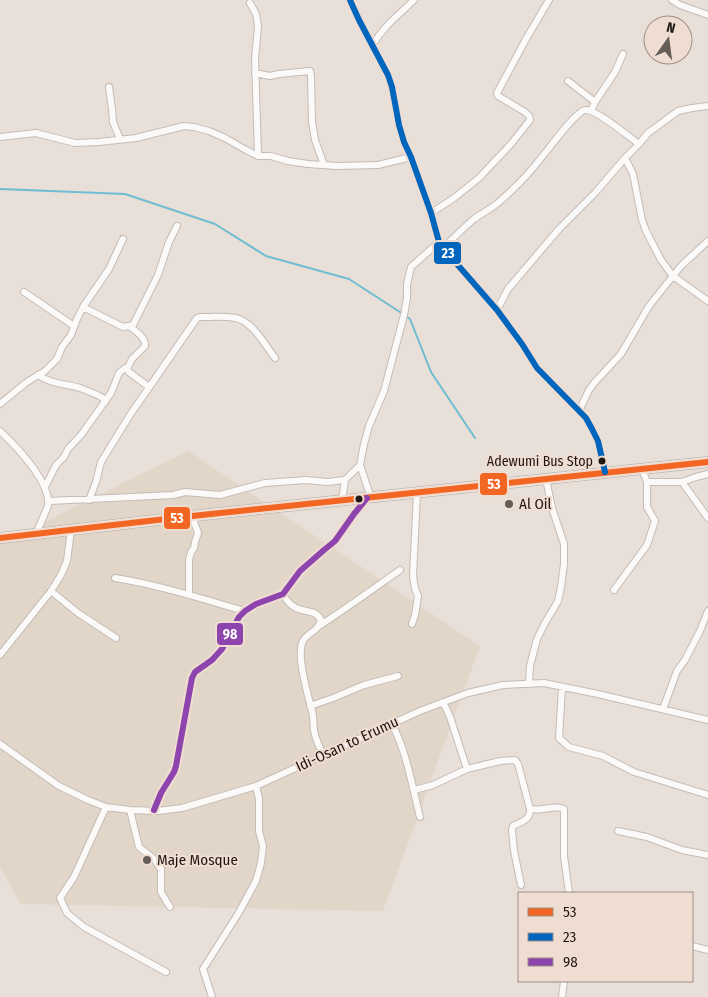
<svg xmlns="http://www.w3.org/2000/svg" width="708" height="997" viewBox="0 0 708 997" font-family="'Fira Sans Condensed',sans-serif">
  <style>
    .education { fill: #e2d6c8 }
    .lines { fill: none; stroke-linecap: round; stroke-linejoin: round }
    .stream { stroke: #6ebdd2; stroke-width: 2 }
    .minor-casing { stroke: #c3bcb7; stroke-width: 8 }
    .primary-casing { stroke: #c3bcb7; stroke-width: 12 }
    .minor { stroke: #fcfaf9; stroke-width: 6 }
    .primary { stroke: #fcfaf9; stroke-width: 10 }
    .bus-1-casing { stroke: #f0ddd2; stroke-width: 10 }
    .bus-2-casing { stroke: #f0ddd2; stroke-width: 10 }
    .bus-3-casing { stroke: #f0ddd2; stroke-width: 10 }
    .bus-1 { stroke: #f26522; stroke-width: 6 }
    .bus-2 { stroke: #0065bd; stroke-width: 6 }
    .bus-3 { stroke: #8e44ad; stroke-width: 6 }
    .bus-dot { fill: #1e1713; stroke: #f0ddd2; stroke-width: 2 }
    .poi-dot { fill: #655d58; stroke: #f0ddd2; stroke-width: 2 }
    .labels { text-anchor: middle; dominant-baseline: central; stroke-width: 4; stroke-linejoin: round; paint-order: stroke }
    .bus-label { font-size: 14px; fill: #1e1713; stroke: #f0ddd2; text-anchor: end }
    .poi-label { font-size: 15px; fill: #1e1713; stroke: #f0ddd2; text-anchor: start }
    .street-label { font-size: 15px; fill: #1e1713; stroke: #f0ddd2 }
    .line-badge { stroke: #f0ddd2; stroke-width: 2 }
    .badge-label { font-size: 14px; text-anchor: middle; font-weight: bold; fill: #fff }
  </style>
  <rect width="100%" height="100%" fill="#e9dfd9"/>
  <path class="education" d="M188,451L480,646L383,911L21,904L0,867V544Z"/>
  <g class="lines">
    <path class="stream" d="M0,189L125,194L215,224L266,256L349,279L403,314
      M407,317L410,319L431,372L475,438"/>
    <defs>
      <path id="minor" d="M350,0L359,20L388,75L392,87L399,125L404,142L411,157L431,213L439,242L443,248L497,310L522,344L537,368L586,418L592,429L598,441L605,472
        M672,0L680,5L708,15
        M250,3L256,14L258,26L255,59L258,156
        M372,46C384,25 398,16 414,0
        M255,73L270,76L279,74L310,71L311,76L312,122L315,140L324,165
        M568,81L595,102
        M109,87L112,109L113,122L120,139
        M591,111L595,102L615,72L623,54
        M0,137L36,133L75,143L99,142L136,138L184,126L194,127L209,131L225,138L246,150L258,156H271L288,161L308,164L337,166L378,165L411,157
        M625,158L633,174L642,220L646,231L661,260L673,276L708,301
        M431,213L454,198L479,178L511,144L530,120L529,116L525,112L498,96L497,93L526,39L549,0
        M443,248C453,239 463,228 474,219C482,213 491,209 499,202C514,189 529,174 541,158C549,149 575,112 585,110C595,108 629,137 639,144
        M24,292L74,326
        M83,307L123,327L133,325L158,275L169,242L177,226
        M497,310L508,289L559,229L595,193L625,158L639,144L648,133L678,111L692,108L708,106
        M127,369L129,372L149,387
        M38,375C51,384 66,384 80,388C88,391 96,394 103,398L105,402
        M0,404L27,382L45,371L57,359L62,347L71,335L77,319L83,307L109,269L123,239
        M579,411L589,390L595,382L621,354L649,306L681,266L708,241
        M0,431C16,446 51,482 48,506L36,534
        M647,482H682L696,477L708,474
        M682,482L708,518
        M45,487L56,465L64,457L68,449L81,435L111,393L119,373L125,368L127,369L132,359L145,346C146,337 135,331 129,326
        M371,498L360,465L364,444L369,426L384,391L404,315L407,298V284L411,267L439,242
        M89,500L96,482L101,462L130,415L197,318L200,317C211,317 225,316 236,318C253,322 265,345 275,358
        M49,501L173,495L185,492L220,495L265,483L306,480L327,482L345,480
        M342,501L345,480L360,465
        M115,578C159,585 202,599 245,611
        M614,590L647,545L655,521L647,507V482L642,469
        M51,591L78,613L116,638
        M189,594V560L191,552L194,548L195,542L198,533L192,516
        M283,594C286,600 290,605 296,608C306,613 315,609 321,620C318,633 306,632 302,643C297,659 308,695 312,711C314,717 313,724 314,730C315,739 320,747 323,756
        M412,624L415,615L418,596L415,589L413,576L417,493
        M319,626C347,608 373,589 400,570
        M0,655L51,591L61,575L67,561L71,530
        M529,684L530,666L537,639L545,623L558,601L561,587L564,564V544L552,508L546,479
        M562,687L559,738L569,747L603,756L634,772L708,795
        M443,702L450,717L467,769
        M310,706L333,698L364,685L398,676
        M663,709L677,671L685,660L700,631L708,611
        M392,724C407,753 412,786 420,817
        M0,744L59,786L88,800L106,807L130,810L158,811L182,808L256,786L420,711L468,693L503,685L544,683L598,694L708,720
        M414,790L433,785L467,769L500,761L515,760L518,764L530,809C530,821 522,821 513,826L512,830L514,851L521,885
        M106,807L74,877L60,898L67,913L84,927L166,972
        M530,809C534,809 538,810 543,809C551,808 557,806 564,809V856L569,893
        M130,810L139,847L154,859L161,869V892L170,907
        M154,810L161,793L174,772L176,766L192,678L195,672L212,660L222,649L239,617L245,611L256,604L283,594L300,571L324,550L335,541L354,514L367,498
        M618,831L647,837L682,850L708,855
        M692,946L708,950
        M212,997L203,969L238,914L256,881L261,863L263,846L259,831V799L256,786
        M562,997L564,981"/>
      <path id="primary" d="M0,538L192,516L708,462"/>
    </defs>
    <use href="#minor" class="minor-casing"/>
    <use href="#primary" class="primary-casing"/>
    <use href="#minor" class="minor"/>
    <use href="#primary" class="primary"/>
    <defs>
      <path id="bus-1" d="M0,538L192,516L708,462"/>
      <path id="bus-2" d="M350,0L359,20L388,75L392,87L399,125L404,142L411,157L431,213L439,242L443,248L497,310L522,344L537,368L586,418L592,429L598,441L605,472"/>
      <path id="bus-3" d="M154,810L161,793L174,772L176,766L192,678L195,672L212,660L222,649L239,617L245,611L256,604L283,594L300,571L324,550L335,541L354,514L367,498"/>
    </defs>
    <use href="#bus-1" class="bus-1-casing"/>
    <use href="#bus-2" class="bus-2-casing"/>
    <use href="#bus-3" class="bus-3-casing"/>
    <use href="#bus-1" class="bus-1"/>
    <use href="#bus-2" class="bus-2"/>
    <use href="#bus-3" class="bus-3"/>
  </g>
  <g class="bus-dot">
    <circle cx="602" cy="461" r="4.5"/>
    <circle cx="359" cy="499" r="4.5"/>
  </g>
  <g class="poi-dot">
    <circle cx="509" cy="504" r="5"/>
    <circle cx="147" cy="860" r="5"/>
  </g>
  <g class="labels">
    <g class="bus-label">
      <text x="593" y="461">Adewumi Bus Stop</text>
    </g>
    <g class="poi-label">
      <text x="519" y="504">Al Oil</text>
      <text x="157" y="860">Maje Mosque</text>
    </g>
    <g class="street-label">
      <text transform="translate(347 744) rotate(-25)">Idi-Osan to Erumu</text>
    </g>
  </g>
  <g class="line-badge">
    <rect x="433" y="241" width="29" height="24" rx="5" fill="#0065bd"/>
    <rect x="479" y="472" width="29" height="24" rx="5" fill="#f26522"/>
    <rect x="163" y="506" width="28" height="24" rx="5" fill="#f26522"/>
    <rect x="216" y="622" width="28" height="24" rx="5" fill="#8e44ad"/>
  </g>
  <g class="badge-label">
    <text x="448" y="258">23</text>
    <text x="494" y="489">53</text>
    <text x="177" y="523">53</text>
    <text x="230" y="639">98</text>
  </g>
  <rect x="518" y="892" width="175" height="90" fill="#f0ddd2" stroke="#9c8e86"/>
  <rect x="528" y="908" width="25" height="8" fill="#f26522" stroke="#9c8e86"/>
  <text x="563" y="917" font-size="15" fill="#1e1713">53</text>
  <rect x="528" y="933" width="25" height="8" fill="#0065bd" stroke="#9c8e86"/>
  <text x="563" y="942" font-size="15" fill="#1e1713">23</text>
  <rect x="528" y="958" width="25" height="8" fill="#8e44ad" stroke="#9c8e86"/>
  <text x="563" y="967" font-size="15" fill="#1e1713">98</text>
  <g transform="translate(668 40) rotate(14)"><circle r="24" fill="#f0ddd2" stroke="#9c8e86"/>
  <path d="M0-4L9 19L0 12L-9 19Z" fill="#655d58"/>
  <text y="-8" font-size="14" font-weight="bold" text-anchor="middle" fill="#1e1713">N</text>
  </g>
</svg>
